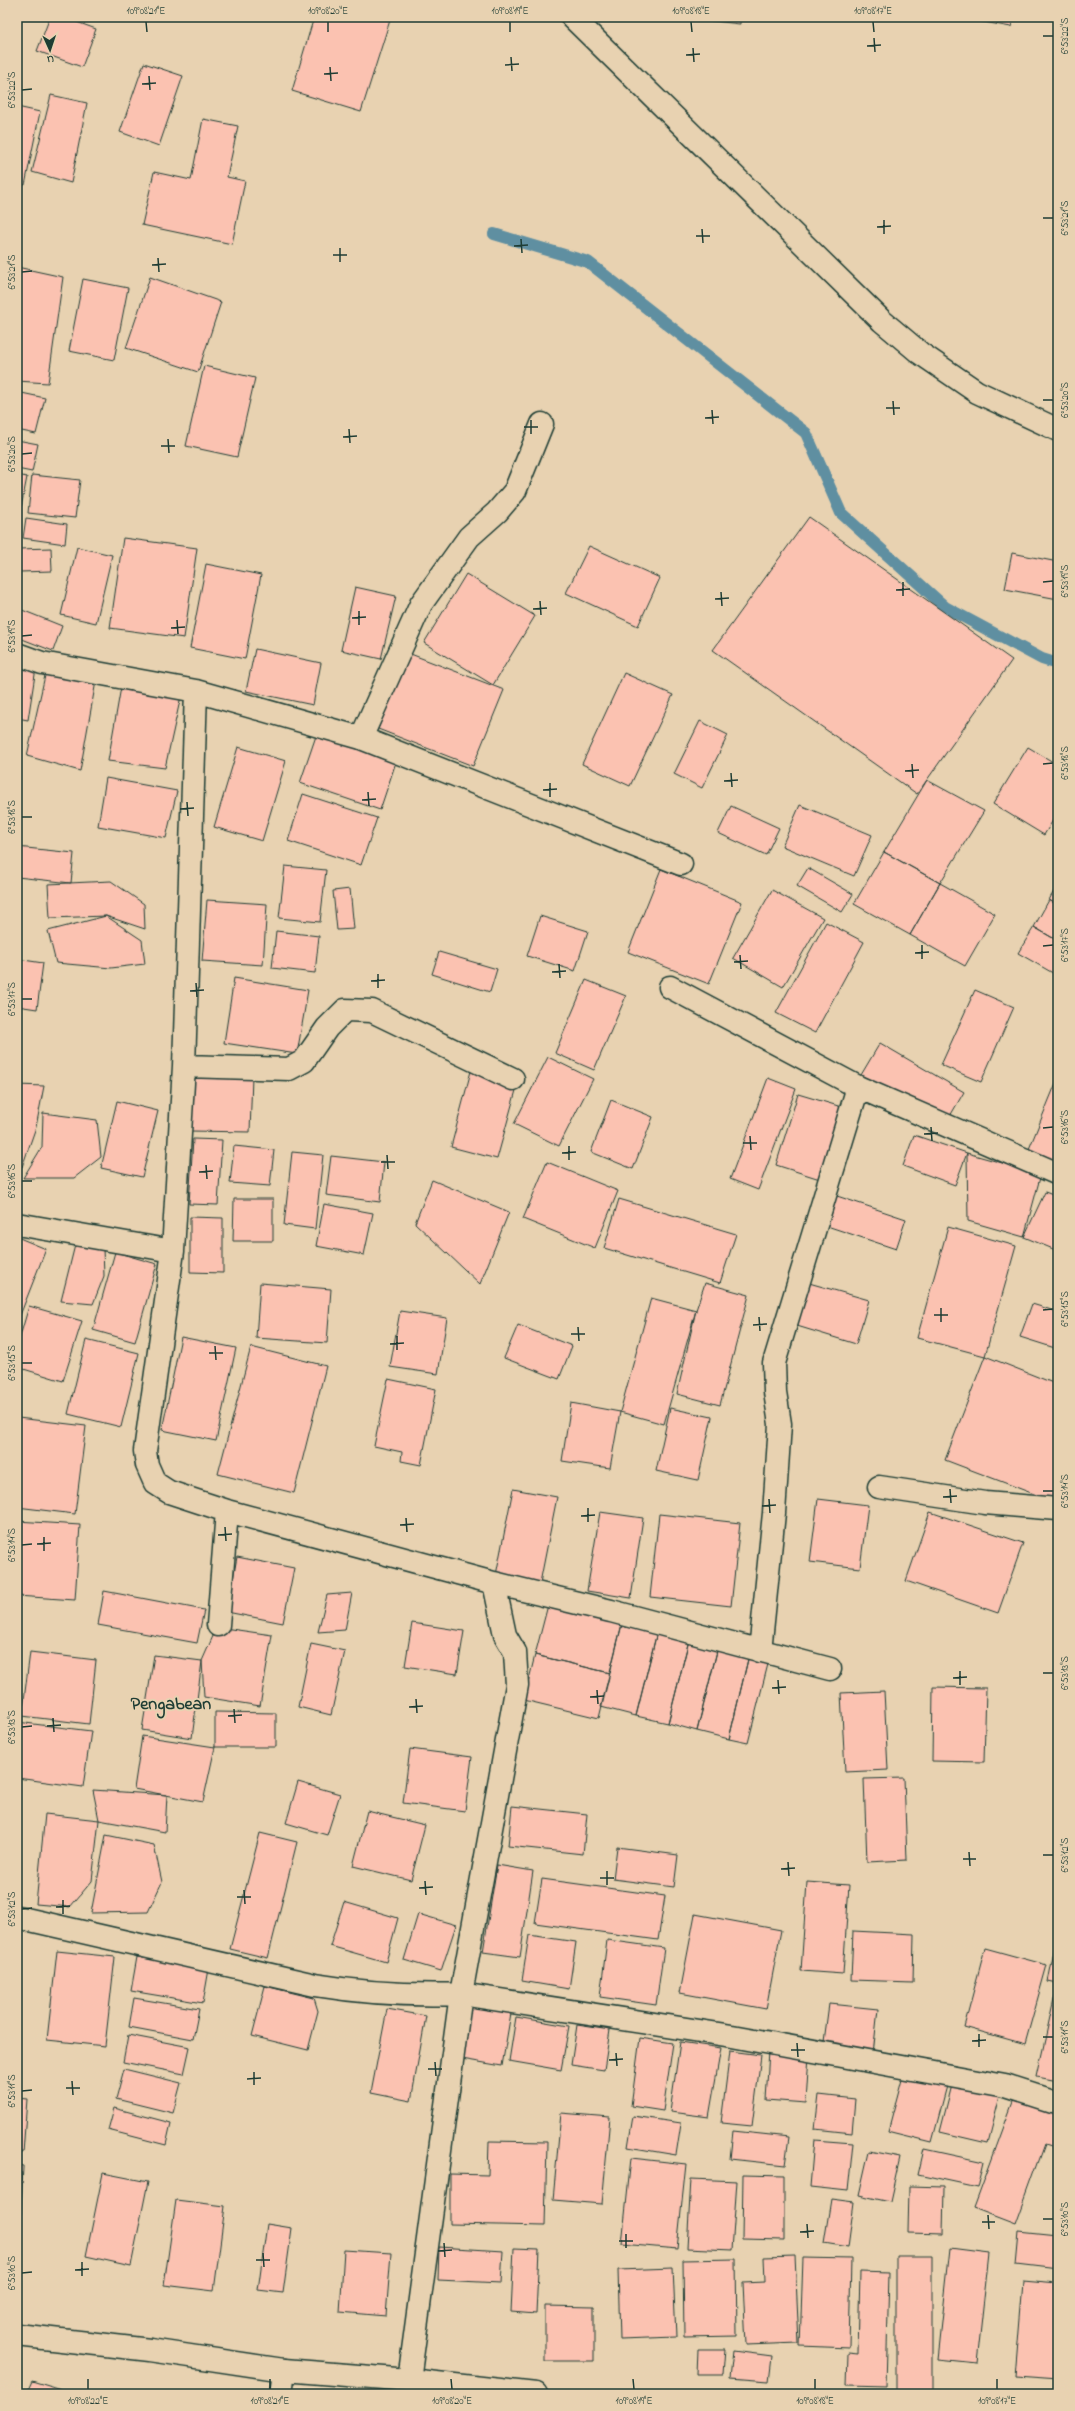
<svg xmlns="http://www.w3.org/2000/svg" width="1075" height="2411" viewBox="0 0 1075 2411" font-family="'Indie Flower',sans-serif">
  <style>
    .lines { fill: none; stroke-linecap: round; stroke-linejoin: round }
    .stream { stroke: #5f8fa1; stroke-width: 12 }
    .building { fill: #fbc2b1; stroke: #1f3d34 }
    .minor-casing { stroke: #1f3d34; stroke-width: 25 }
    .secondary-casing { stroke: #1f3d34; stroke-width: 25 }
    .minor { stroke: #e8d2b1; stroke-width: 22 }
    .secondary { stroke: #e8d2b1; stroke-width: 22 }
    .ticks { fill: none; stroke: #1f3d34; stroke-width: 1.5 }
    .labels { text-anchor: middle; dominant-baseline: central; stroke-width: 4; stroke-linejoin: round; paint-order: stroke }
    .quarter-label { font-size: 18px; font-weight: bold; fill: #1f3d34; stroke: #e8d2b1 }
    .neatline { fill: none; stroke: #1f3d34; stroke-width: 1.5 }
    .ticks-label { font-size: 10px; text-anchor: middle; fill: #1f3d34 }
  </style>
  <rect width="100%" height="100%" fill="#e8d2b1"/>
  <filter id="ink" filterUnits="userSpaceOnUse"><feTurbulence type="fractalNoise" baseFrequency=".025" numOctaves="2"/><feDisplacementMap in="SourceGraphic" scale="8" xChannelSelector="R" yChannelSelector="G"/><feConvolveMatrix kernelMatrix="1 2 1 2 8 2 1 2 1" color-interpolation-filters="sRGB"/></filter>
  <g filter="url(#ink)">
    <g class="lines">
      <path class="stream" d="M494,234L588,262L806,433L841,513L945,607L1042,659L1058,664"/>
    </g>
    <path class="building" d="M50,17H63L96,29L82,67L37,51Z
      M314,17H391L361,112L292,91Z
      M696,17H740V24L696,19Z
      M957,17H1013L1011,27Z
      M144,63L183,76L159,146L120,132Z
      M51,95L87,103L71,183L32,172Z
      M17,107L40,112L25,185L17,183Z
      M203,119L238,126L227,177L245,181L232,244L142,225L154,172L191,180Z
      M17,267L63,277L48,383L17,381Z
      M150,277L221,302L198,372L126,348Z
      M83,279L128,288L114,360L69,351Z
      M204,366L255,378L237,457L186,446Z
      M17,392L45,398L36,434L17,430Z
      M17,440L38,444L32,472L17,469Z
      M17,475L27,477L20,513L17,512Z
      M32,475L80,480L75,518L28,513Z
      M809,517L1012,660L917,794L713,650Z
      M26,518L67,524L65,544L23,538Z
      M123,538L197,548L184,638L110,628Z
      M589,546L660,578L638,626L566,593Z
      M77,547L112,555L96,623L61,615Z
      M51,548L52,571L20,572L19,549Z
      M1012,553L1058,562V599L1005,589Z
      M206,564L261,575L245,659L190,648Z
      M466,574L535,616L493,685L424,643Z
      M355,587L396,596L381,659L341,650Z
      M22,610L62,626L53,651L17,637V622Z
      M255,649L321,663L313,705L246,691Z
      M408,653L504,690L473,766L378,729Z
      M17,663L36,668L28,720L17,718Z
      M46,671L96,681L80,771L27,756Z
      M624,673L673,695L630,786L582,764Z
      M121,687L181,696L165,768L108,761Z
      M700,721L728,735L702,788L674,774Z
      M317,733L397,759L380,810L300,783Z
      M238,747L286,761L262,841L214,827Z
      M1028,747L1058,765V812L1044,835L993,804Z
      M106,778L177,791L166,838L98,826Z
      M927,780L984,811L940,883L884,852Z
      M303,794L377,818L361,865L288,841Z
      M800,805L872,835L854,876L782,846Z
      M731,806L779,828L766,855L718,833Z
      M17,847L74,853L71,883L17,877Z
      M884,852L940,883L910,935L854,904Z
      M285,866L326,870L320,922L279,918Z
      M808,868L853,894L842,912L797,886Z
      M661,869L742,902L709,984L628,952Z
      M111,881L144,904L145,929L106,916L50,918L48,884Z
      M940,883L995,914L965,966L910,935Z
      M1058,884V905L1049,900Z
      M350,889L354,929L337,930L333,891Z
      M772,890L823,918L783,987L733,958Z
      M207,900L267,904L263,965L202,961Z
      M1049,900L1058,905V941L1034,927Z
      M106,916L142,940L145,964L111,968L56,963L48,931Z
      M540,916L588,931L575,971L527,956Z
      M826,922L864,942L815,1033L776,1013Z
      M1034,927L1058,941V976L1018,953Z
      M276,931L319,936L315,973L272,968Z
      M439,952L497,969L490,992L432,974Z
      M17,959L43,963L37,1009L17,1006Z
      M234,978L308,990L297,1054L224,1043Z
      M586,980L626,996L594,1070L555,1053Z
      M975,990L1014,1007L981,1082L941,1065Z
      M880,1043L964,1092L946,1123L861,1075Z
      M548,1057L593,1079L559,1146L514,1124Z
      M471,1071L518,1083L497,1159L451,1147Z
      M193,1075L252,1077L250,1132L191,1131Z
      M768,1078L796,1089L758,1190L730,1179Z
      M1058,1078V1166L1029,1149Z
      M17,1085L44,1086L36,1127L22,1167H17Z
      M798,1094L845,1108L823,1180L776,1165Z
      M611,1100L653,1117L633,1169L591,1152Z
      M117,1101L158,1111L142,1177L101,1168Z
      M43,1113L97,1120L101,1157L74,1178H23L42,1147Z
      M914,1135L967,1153L955,1185L903,1166Z
      M193,1139L222,1140L218,1205L189,1204Z
      M234,1146L274,1150L270,1186L230,1183Z
      M292,1152L323,1155L315,1229L284,1225Z
      M967,1153L1041,1174L1024,1237L968,1221Z
      M331,1156L384,1162L380,1202L326,1195Z
      M547,1162L618,1191L595,1248L523,1219Z
      M432,1180L509,1212L480,1284L415,1223Z
      M1045,1192L1058,1197V1251L1024,1237Z
      M834,1195L906,1219L896,1249L824,1225Z
      M234,1199H273V1241H233Z
      M619,1199L736,1234L720,1283L604,1248Z
      M324,1204L373,1213L364,1255L316,1246Z
      M190,1217L223,1218V1273L190,1272Z
      M948,1227L1016,1246L985,1356L917,1338Z
      M17,1237L46,1249L17,1323Z
      M75,1245L103,1248L104,1276L93,1304L61,1301Z
      M115,1252L157,1264L135,1342L93,1330Z
      M260,1283L331,1289L327,1343L256,1338Z
      M705,1283L749,1295L720,1405L677,1394L696,1310Z
      M809,1283L869,1300L856,1344L797,1326Z
      M651,1298L696,1310L664,1424L620,1412Z
      M1032,1304L1058,1312V1349L1020,1337Z
      M29,1306L82,1321L63,1381L17,1367V1347Z
      M400,1311L447,1318L438,1374L390,1367Z
      M518,1325L572,1346L559,1379L504,1358Z
      M181,1337L236,1348L216,1441L162,1430Z
      M86,1340L139,1353L121,1427L68,1414Z
      M251,1347L326,1366L294,1493L218,1474Z
      M985,1356L1058,1385V1495L1055,1502L945,1460Z
      M388,1379L436,1389L421,1465L401,1461L402,1452L374,1446Z
      M571,1403L620,1412L610,1468L562,1461Z
      M670,1408L712,1417L698,1480L656,1471Z
      M18,1418L86,1426L75,1514L17,1507Z
      M513,1489L557,1497L539,1588L495,1580Z
      M818,1499L868,1505L860,1568L810,1562Z
      M600,1512L643,1518L631,1598L587,1591Z
      M930,1512L1023,1543L998,1613L906,1581Z
      M659,1514L740,1523L731,1606L650,1597Z
      M17,1521L80,1525L75,1600L17,1596Z
      M237,1557L294,1568L283,1623L227,1612Z
      M104,1591L204,1610L197,1643L98,1625Z
      M352,1593L345,1630L318,1632L327,1595Z
      M548,1605L622,1624L610,1673L535,1655Z
      M412,1623L464,1631L457,1674L405,1666Z
      M622,1624L657,1632L636,1716L601,1707Z
      M217,1627L272,1635L260,1706L204,1697L202,1661Z
      M657,1632L689,1640L668,1723L636,1716Z
      M689,1640L718,1647L697,1731L668,1723Z
      M311,1644L345,1651L331,1715L298,1707Z
      M718,1647L749,1655L729,1739L697,1731Z
      M30,1652L96,1660L89,1724L22,1716Z
      M154,1655L202,1661L192,1738L142,1730Z
      M535,1655L610,1673L599,1718L524,1700Z
      M749,1655L769,1660L748,1743L729,1739Z
      M933,1687L986,1688L984,1762L932,1761Z
      M884,1691L888,1770L845,1772L841,1693Z
      M215,1712L276,1713V1747H215Z
      M17,1722L91,1731L83,1787L17,1778Z
      M142,1736L215,1747L203,1802L134,1789Z
      M410,1749L472,1757L465,1811L403,1803Z
      M904,1778L907,1860L867,1862L864,1779Z
      M298,1782L340,1794L327,1835L286,1823Z
      M93,1790L167,1795L165,1832L99,1820Z
      M512,1806L587,1814L583,1854L508,1846Z
      M367,1811L425,1825L411,1880L353,1866Z
      M45,1814L99,1820L92,1881L70,1907L36,1904Z
      M260,1833L297,1842L268,1958L230,1949Z
      M106,1835L154,1845L162,1882L148,1912L91,1913Z
      M617,1847L678,1855L674,1887L613,1879Z
      M497,1865L533,1871L520,1957L483,1952Z
      M542,1879L665,1896L658,1940L535,1923Z
      M807,1882L849,1885L843,1974L801,1971Z
      M344,1902L398,1918L386,1962L330,1946Z
      M418,1914L456,1925L441,1971L404,1960Z
      M695,1914L781,1930L766,2009L680,1993Z
      M1058,1930V1984L1048,1982Z
      M853,1931L914,1934L913,1982L851,1980Z
      M529,1935L576,1942L569,1989L522,1981Z
      M607,1940L664,1948L656,2005L600,1997Z
      M985,1948L1047,1965L1025,2044L964,2027Z
      M57,1951L115,1957L105,2046L47,2040Z
      M137,1957L209,1969L203,2003L131,1991Z
      M265,1986L314,1998L318,2011L308,2050L252,2036Z
      M1055,1994L1058,1995V2080L1037,2076Z
      M134,1998L199,2009L193,2039L129,2027Z
      M467,1999L512,2007L502,2066L456,2058Z
      M829,2004L878,2009L873,2054L823,2049Z
      M387,2009L426,2016L411,2101L371,2093Z
      M516,2017L569,2026L561,2070L509,2061Z
      M577,2025L610,2030L604,2070L571,2065Z
      M128,2035L190,2047L184,2074L123,2062Z
      M640,2038L673,2043L663,2111L631,2106Z
      M680,2042L721,2048L709,2117L670,2112Z
      M730,2051L761,2055L752,2126L721,2123Z
      M769,2051L809,2054L806,2103L766,2100Z
      M124,2069L181,2083L173,2113L116,2099Z
      M904,2071L948,2082L932,2142L888,2131Z
      M952,2085L999,2096L987,2143L940,2132Z
      M819,2095L855,2099L852,2133L815,2129Z
      M17,2098L27,2099L23,2153L17,2152Z
      M1014,2099L1058,2115V2148L1045,2144L1016,2224L974,2208Z
      M114,2108L171,2123L166,2145L108,2130Z
      M561,2113L610,2117L602,2204L553,2200Z
      M633,2116L681,2123L676,2155L628,2147Z
      M733,2131L789,2137L785,2165L730,2159Z
      M814,2140L853,2143L848,2191L810,2187Z
      M489,2141L547,2142L545,2226L450,2224V2174L488,2175Z
      M924,2149L984,2162L978,2188L918,2175Z
      M869,2151L900,2157L890,2202L859,2195Z
      M631,2158L686,2164L677,2249L622,2244Z
      M17,2165L23,2166L20,2233H17Z
      M103,2173L148,2182L131,2266L86,2256Z
      M743,2175L784,2176V2240L742,2239Z
      M691,2179L737,2181L732,2250L687,2248Z
      M909,2186L944,2187L943,2234L908,2233Z
      M831,2199L854,2202L848,2247L824,2243Z
      M176,2200L225,2206L214,2291L164,2285Z
      M267,2224L292,2228L283,2293L258,2290Z
      M1019,2232L1058,2236V2269L1016,2264Z
      M439,2247L503,2251L501,2283L438,2280Z
      M514,2248L539,2249L536,2314L511,2312Z
      M950,2248L989,2253L977,2363L938,2359Z
      M344,2250L391,2253L386,2316L340,2312Z
      M795,2256L799,2343L746,2345L743,2283L765,2282L764,2257Z
      M896,2256H932V2392H896Z
      M803,2258L851,2259L849,2348L800,2346Z
      M736,2259L737,2336L684,2337L683,2260Z
      M673,2268L676,2337L620,2339L618,2270Z
      M860,2272L889,2273L886,2386L847,2385L848,2353L858,2354Z
      M1023,2280L1058,2283V2381L1015,2378Z
      M545,2306L594,2307V2361H545Z
      M698,2349H725L723,2375H697Z
      M733,2351L772,2356L769,2381L730,2378Z
      M32,2381L75,2394H26Z"/>
    <g class="lines">
      <defs>
        <path id="minor" d="M572,17L882,321L920,353L977,392L1058,430
          M17,654L42,663L196,691L361,738L681,864
          M361,738L421,604L469,537L497,512L515,491L542,424
          M670,987L858,1087
          M184,1066L196,691
          M17,1224L173,1251
          M879,1487L985,1503L1058,1509
          M494,1583L611,1611L830,1669
          M218,1625L227,1511
          M760,1651L774,1513L780,1424L775,1392L774,1363L858,1087L1058,1174
          M17,1917L315,1985C364,1993 411,1996 461,1994L732,2036L1005,2086L1058,2103
          M409,2380L461,1994L517,1685L515,1652L505,1635L494,1583L227,1511L169,1492L155,1483L147,1465L145,1451L173,1251L184,1066L289,1069L304,1061L327,1028L345,1010L372,1011L513,1079
          M281,2394L284,2370"/>
        <path id="secondary" d="M17,2335L150,2350L284,2370L409,2380L536,2394"/>
      </defs>
      <use href="#minor" class="minor-casing"/>
      <use href="#secondary" class="secondary-casing"/>
      <use href="#minor" class="minor"/>
      <use href="#secondary" class="secondary"/>
    </g>
  </g>
  <path class="ticks" d="M146,22L147,32M328,22V32M510,22V32M691,22L692,32M873,22L874,32M1043,36H1053M874,38L875,52M867,46L881,45M693,48L694,62M686,55L700,54M511,57L512,71M505,65L519,64M330,67L331,81M324,74L338,73M149,76L150,90M142,84L156,83M22,90L32,89M1043,218H1053M884,220V234M877,227L891,226M702,229L703,243M696,236H710M521,239L522,253M514,246L528,245M340,248V262M333,255H347M158,258L159,272M152,265L166,264M22,272L32,271M1043,400H1053M893,401L894,415M886,408H900M712,410L713,424M705,418L719,417M531,420V434M524,427H538M349,429L350,443M343,437L357,436M168,439L169,453M161,446H175M22,454L32,453M903,582V596M1043,582L1053,581M896,590L910,589M721,592L722,606M715,599L729,598M540,601L541,615M533,609L547,608M359,611V625M352,618L366,617M177,620L178,634M171,628L185,627M22,636L32,635M912,764L913,778M1043,764L1053,763M905,771L919,770M731,773L732,787M724,781L738,780M550,783V797M543,790L557,789M368,792L369,806M362,800L376,799M187,802L188,816M180,809L194,808M22,817H32M922,945V959M1043,946L1053,945M915,953L929,952M740,955L741,969M734,962L748,961M559,964L560,978M552,972L566,971M378,974V988M371,981L385,980M196,983L197,997M190,991L204,990M22,999H32M931,1127L932,1141M1043,1128L1053,1127M924,1134L938,1133M750,1136L751,1150M743,1143H757M569,1146V1160M562,1153L576,1152M387,1155L388,1169M381,1162H395M206,1165L207,1179M199,1172L213,1171M22,1181H32M941,1308V1322M1043,1310L1053,1309M934,1315H948M759,1317L760,1331M753,1325L767,1324M578,1327L579,1341M571,1334H585M397,1336V1350M390,1344L404,1343M215,1346L216,1360M209,1353H223M22,1363H32M950,1489L951,1503M1043,1491H1053M943,1497L957,1496M769,1499L770,1513M762,1506L776,1505M588,1508V1522M581,1516L595,1515M406,1518L407,1532M400,1525L414,1524M225,1527L226,1541M218,1535L232,1534M44,1537V1551M37,1544L51,1543M22,1545L32,1544M960,1671V1685M1043,1673H1053M953,1678L967,1677M778,1680L779,1694M772,1688L786,1687M597,1690L598,1704M590,1697L604,1696M416,1699L417,1713M409,1707L423,1706M234,1709L235,1723M228,1716L242,1715M53,1718L54,1732M47,1726L61,1725M22,1727L32,1726M969,1852L970,1866M1043,1855H1053M963,1859H976M788,1862L789,1876M781,1869L795,1868M607,1871V1885M600,1878H614M425,1881L426,1895M419,1888L433,1887M244,1890L245,1904M237,1897H251M63,1900V1914M56,1907L70,1906M22,1909L32,1908M979,2034V2047M1043,2037H1053M972,2041L986,2040M797,2043L798,2057M791,2050H805M616,2053L617,2066M609,2060L623,2059M435,2062L436,2076M428,2069H442M254,2072V2085M247,2079L261,2078M72,2081L73,2095M66,2088H80M22,2091L32,2090M988,2215L989,2229M1043,2219H1053M982,2222H995M807,2224L808,2238M800,2232L814,2231M626,2234V2248M619,2241H633M444,2243L445,2257M438,2251L452,2250M263,2253L264,2267M256,2260H270M82,2262V2276M75,2270L89,2269M22,2273L32,2272M88,2379V2389M270,2379V2389M451,2379L452,2389M633,2379L634,2389M815,2379V2389M997,2379V2389"/>
  <g class="labels">
    <g class="quarter-label">
      <text x="171" y="1705">Pengabean</text>
    </g>
  </g>
  <rect width="1075" height="2411" fill="none" stroke="#e8d2b1" stroke-width="44"/>
  <g transform="translate(50 50) rotate(177)" stroke="#e8d2b1" stroke-width="3" paint-order="stroke">
  <path d="M0-3L7 15L0 10L-7 15Z" fill="#1f3d34"/>
  <text y="-6" font-size="11" font-weight="bold" text-anchor="middle" fill="#1f3d34">U</text>
  </g>
  <rect x="22" y="22" width="1031" height="2367" class="neatline"/>
  <g class="ticks-label">
    <text x="146" y="14">109°08'21"E</text>
    <text x="328" y="14">109°08'20"E</text>
    <text x="510" y="14">109°08'19"E</text>
    <text x="691" y="14">109°08'18"E</text>
    <text x="873" y="14">109°08'17"E</text>
    <text transform="translate(1064 36) rotate(-90)" y="4">6°53'22"S</text>
    <text transform="translate(11 90) rotate(-90)" y="4">6°53'22"S</text>
    <text transform="translate(1064 218) rotate(-90)" y="4">6°53'21"S</text>
    <text transform="translate(11 272) rotate(-90)" y="4">6°53'21"S</text>
    <text transform="translate(1064 400) rotate(-90)" y="4">6°53'20"S</text>
    <text transform="translate(11 454) rotate(-90)" y="4">6°53'20"S</text>
    <text transform="translate(1064 581) rotate(-90)" y="4">6°53'19"S</text>
    <text transform="translate(11 636) rotate(-90)" y="4">6°53'19"S</text>
    <text transform="translate(1064 763) rotate(-90)" y="4">6°53'18"S</text>
    <text transform="translate(11 817) rotate(-90)" y="4">6°53'18"S</text>
    <text transform="translate(1064 945) rotate(-90)" y="4">6°53'17"S</text>
    <text transform="translate(11 999) rotate(-90)" y="4">6°53'17"S</text>
    <text transform="translate(1064 1127) rotate(-90)" y="4">6°53'16"S</text>
    <text transform="translate(11 1181) rotate(-90)" y="4">6°53'16"S</text>
    <text transform="translate(1064 1309) rotate(-90)" y="4">6°53'15"S</text>
    <text transform="translate(11 1363) rotate(-90)" y="4">6°53'15"S</text>
    <text transform="translate(1064 1491) rotate(-90)" y="4">6°53'14"S</text>
    <text transform="translate(11 1545) rotate(-90)" y="4">6°53'14"S</text>
    <text transform="translate(1064 1673) rotate(-90)" y="4">6°53'13"S</text>
    <text transform="translate(11 1727) rotate(-90)" y="4">6°53'13"S</text>
    <text transform="translate(1064 1855) rotate(-90)" y="4">6°53'12"S</text>
    <text transform="translate(11 1909) rotate(-90)" y="4">6°53'12"S</text>
    <text transform="translate(1064 2037) rotate(-90)" y="4">6°53'11"S</text>
    <text transform="translate(11 2091) rotate(-90)" y="4">6°53'11"S</text>
    <text transform="translate(1064 2219) rotate(-90)" y="4">6°53'10"S</text>
    <text transform="translate(11 2273) rotate(-90)" y="4">6°53'10"S</text>
    <text x="88" y="2404">109°08'22"E</text>
    <text x="270" y="2404">109°08'21"E</text>
    <text x="452" y="2404">109°08'20"E</text>
    <text x="634" y="2404">109°08'19"E</text>
    <text x="815" y="2404">109°08'18"E</text>
    <text x="997" y="2404">109°08'17"E</text>
  </g>
</svg>
